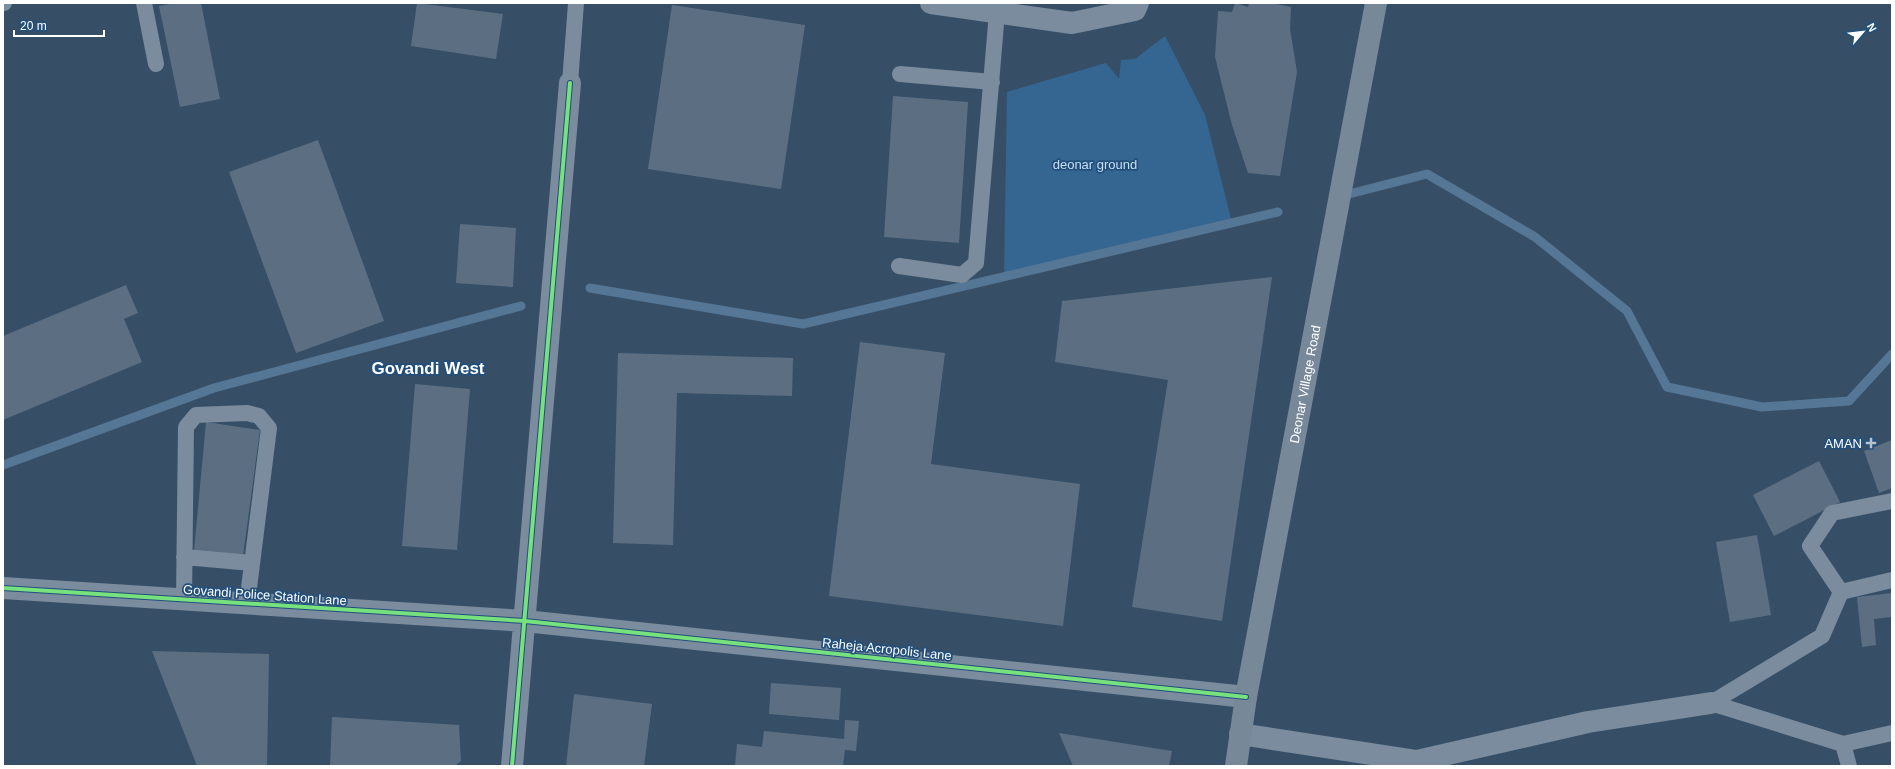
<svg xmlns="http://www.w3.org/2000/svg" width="1895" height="769" viewBox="0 0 1895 769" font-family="Arial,sans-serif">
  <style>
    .green { fill: #356691 }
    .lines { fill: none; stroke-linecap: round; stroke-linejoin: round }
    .stream { stroke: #567695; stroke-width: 9 }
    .building { fill: #5c6f82 }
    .service { stroke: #7a8c9e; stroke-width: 16 }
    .minor { stroke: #7a8c9e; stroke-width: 22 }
    .secondary { stroke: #789; stroke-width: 22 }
    .cycleway-casing { stroke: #224f7b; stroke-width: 6 }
    .cycleway { stroke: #77e17e; stroke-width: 4 }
    .poi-dot { fill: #b9c1ca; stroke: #224f7b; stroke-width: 1.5 }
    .labels { text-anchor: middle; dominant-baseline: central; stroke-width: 3.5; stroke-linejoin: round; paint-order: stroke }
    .park-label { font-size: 13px; fill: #c7dff4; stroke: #224f7b }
    .street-label { font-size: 13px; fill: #fff; stroke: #224f7b }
    .poi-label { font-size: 13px; fill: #fff; stroke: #224f7b; text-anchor: end }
    .district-label { font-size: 17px; font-weight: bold; fill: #fff; stroke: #224f7b }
  </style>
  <rect width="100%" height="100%" fill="#364f67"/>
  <path class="green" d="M1165,36L1205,115L1232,223L1004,277L1007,92L1106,63L1119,79L1121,60L1135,59Z"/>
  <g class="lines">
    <path class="stream" d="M1349,194L1427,174L1535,237L1627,311L1667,387L1762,407L1849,401L1892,354
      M590,288L803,324L1278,212
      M3,465L214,388L521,306"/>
  </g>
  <path class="building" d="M175,3H201L220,99L180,107L159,6Z
    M417,3L503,14L496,59L411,46Z
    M1235,3L1248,7L1249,3H1271L1291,7L1290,29L1297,72L1280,176L1248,173L1232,125L1215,57L1218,11L1232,12Z
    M672,5L805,25L781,189L648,169Z
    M893,96L968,102L959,243L884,237Z
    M318,140L384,321L296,353L229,172Z
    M460,224L516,228L513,287L456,283Z
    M1272,277L1222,621L1132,607L1168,380L1055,362L1062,301Z
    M126,285L138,313L124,319L142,362L3,420V336Z
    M860,342L945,353L931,464L1080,484L1063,626L829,596Z
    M618,353L793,358L792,396L677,393L673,545L613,543Z
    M415,384L470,389L457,550L402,546Z
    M206,422L260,430L243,556L194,551Z
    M1892,440V488L1879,493L1864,451Z
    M1819,461L1840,502L1774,536L1753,495Z
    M1757,535L1771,615L1730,622L1716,542Z
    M1892,593V617L1874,619L1876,645L1862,647L1857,597Z
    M152,651L269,654L267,766H197Z
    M771,683L841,688L839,720L769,714Z
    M574,694L652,704L644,766H566Z
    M332,717L459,725L461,761L455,766H330Z
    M845,720L859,721L856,751L845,750L843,766H735L737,744L762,747L764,731L844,739Z
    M1059,733L1172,751L1169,766H1073Z"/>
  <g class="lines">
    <path class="service" d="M3,3H4
      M144,3L156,64
      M900,74L992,82
      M570,83L576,3
      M899,266L962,275L976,263L997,12
      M1892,501L1832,513L1810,546L1841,592L1892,580
      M184,557L252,563
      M184,599L186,427L196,415L247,413L259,416L269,428L247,604
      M1711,703L1843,744L1892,733
      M1711,703L1822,636L1841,592
      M1843,744L1849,766"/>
    <path class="minor" d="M931,3L1072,23L1135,10L1138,3
      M3,588L525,621L1246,697
      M1240,734L1417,761L1588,722L1711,703
      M512,766L570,83"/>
    <path class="secondary" id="s1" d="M1236,766L1246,697L1376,3"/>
    <defs>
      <path id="cycleway" d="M3,588L525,621L1246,697
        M512,766L570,83"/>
    </defs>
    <use href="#cycleway" class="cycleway-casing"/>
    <use href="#cycleway" class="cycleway"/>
  </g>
  <path class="poi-dot" d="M1869 437h4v4h4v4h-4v4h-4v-4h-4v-4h4z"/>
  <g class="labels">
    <g class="park-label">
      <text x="1095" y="164">deonar ground</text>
    </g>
    <g class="street-label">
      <text stroke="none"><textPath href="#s1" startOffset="388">Deonar Village Road</textPath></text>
      <text transform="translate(265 595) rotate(4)">Govandi Police Station Lane</text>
      <text transform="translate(887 649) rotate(6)">Raheja Acropolis Lane</text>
    </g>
    <g class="poi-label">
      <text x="1862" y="443">AMAN</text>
    </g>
    <g class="district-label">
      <text x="428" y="368">Govandi West</text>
    </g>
  </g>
  <rect width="1895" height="769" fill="none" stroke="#ffffff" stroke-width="8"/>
  <g transform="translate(1863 32) rotate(62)" stroke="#224f7b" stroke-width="3" paint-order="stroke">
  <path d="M0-3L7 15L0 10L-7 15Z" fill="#ffffff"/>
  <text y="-6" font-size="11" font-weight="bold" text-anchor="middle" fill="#ffffff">N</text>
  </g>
  <path d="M14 30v6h90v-6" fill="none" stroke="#ffffff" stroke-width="2"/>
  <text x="20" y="30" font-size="12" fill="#ffffff" stroke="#224f7b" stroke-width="3" paint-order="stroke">20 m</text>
</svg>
